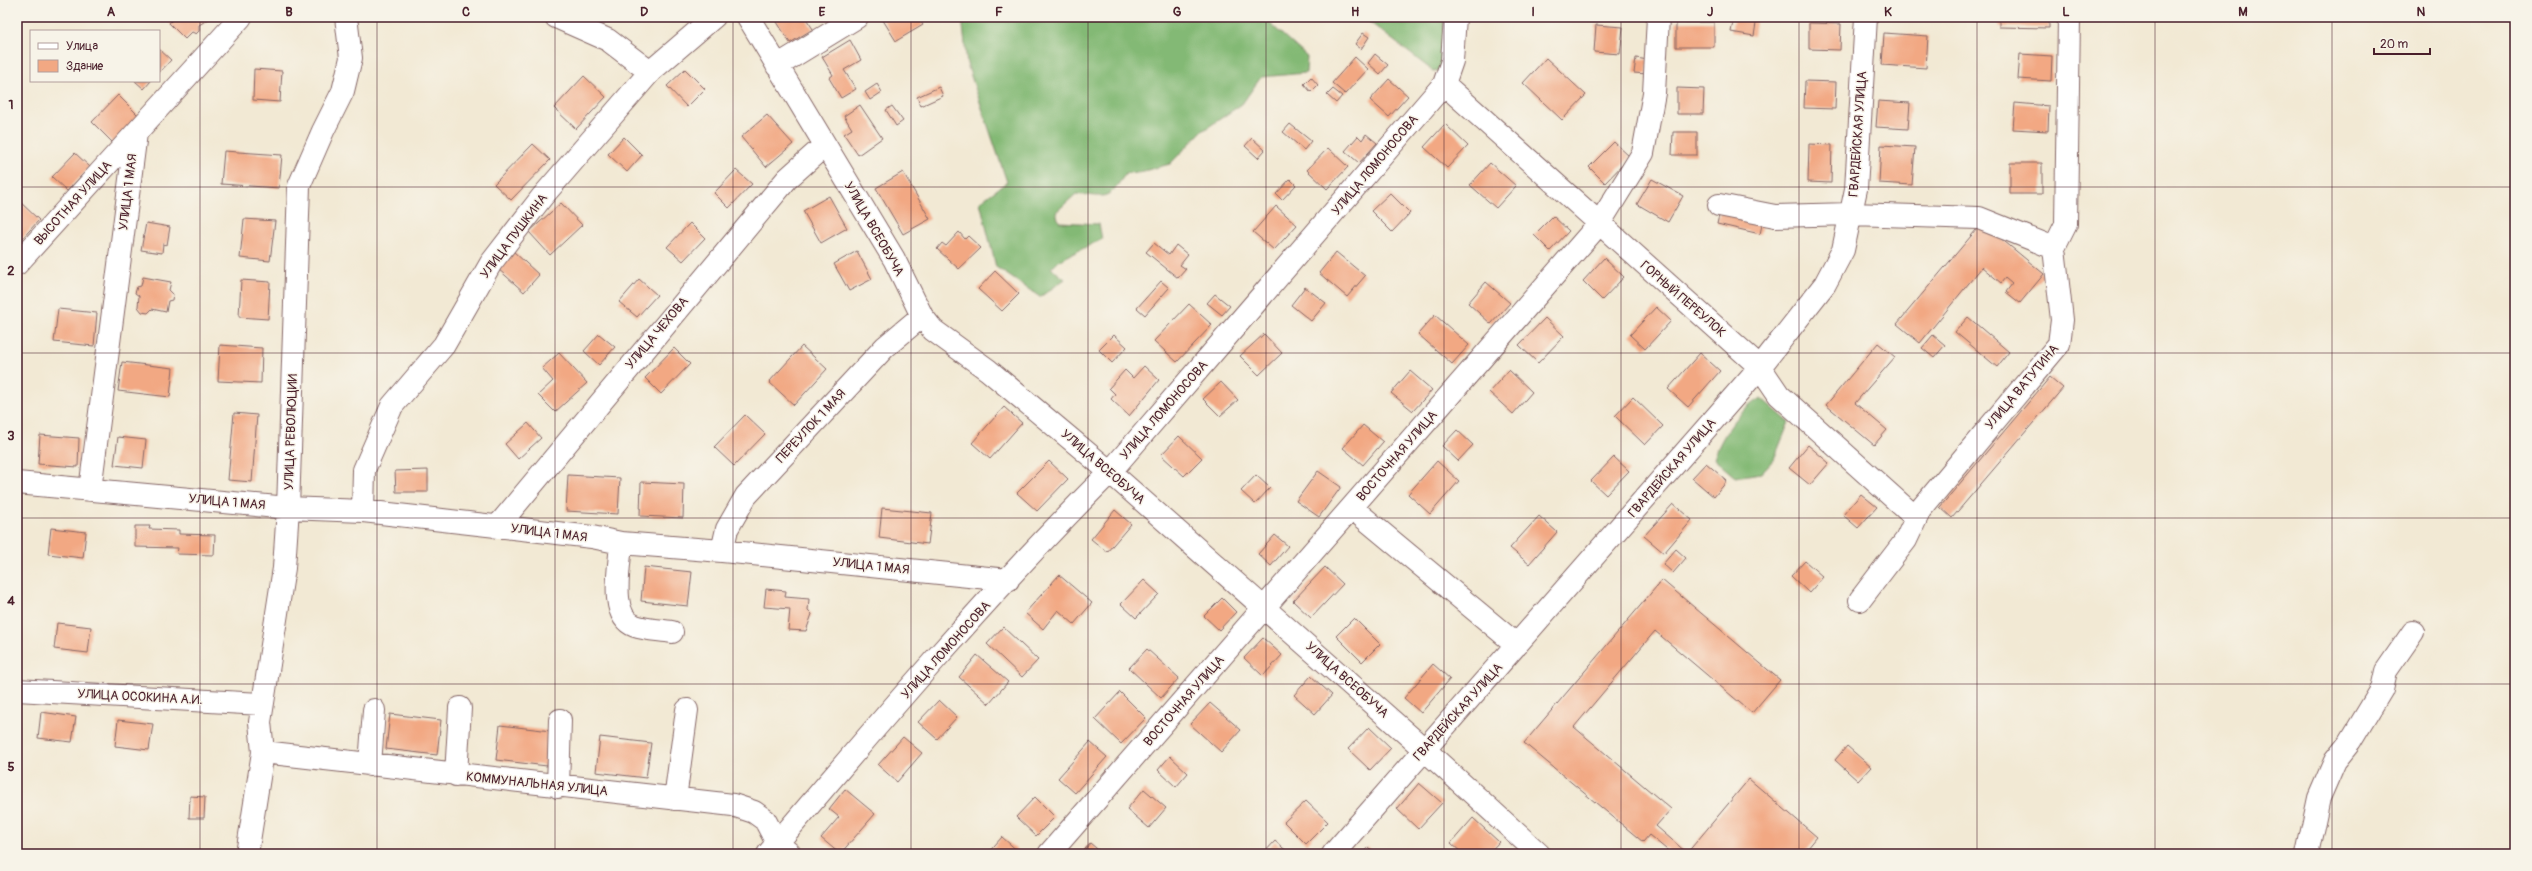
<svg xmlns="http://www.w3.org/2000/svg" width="2532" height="871" viewBox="0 0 2532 871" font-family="Pangolin,sans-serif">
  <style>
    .forest { fill: #83b975; stroke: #666c50 }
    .building { fill: #f2a883 }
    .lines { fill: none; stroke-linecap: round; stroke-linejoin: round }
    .minor-casing { stroke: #856666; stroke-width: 24 }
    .minor { stroke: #fff; stroke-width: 22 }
    .grid { fill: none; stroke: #4a1f2b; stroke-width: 1; stroke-opacity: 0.55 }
    .labels { text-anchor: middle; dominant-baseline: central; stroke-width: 3; stroke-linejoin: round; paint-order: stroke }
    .street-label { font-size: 13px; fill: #4a1f2b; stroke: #f7f3e8 }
    .neatline { fill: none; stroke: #4a1f2b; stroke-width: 1.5 }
    .grid-label { font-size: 13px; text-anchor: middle; font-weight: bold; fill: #4a1f2b }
  </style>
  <rect width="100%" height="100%" fill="#f7f3e8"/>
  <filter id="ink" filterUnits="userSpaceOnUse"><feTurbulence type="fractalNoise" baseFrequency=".025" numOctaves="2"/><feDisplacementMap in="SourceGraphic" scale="8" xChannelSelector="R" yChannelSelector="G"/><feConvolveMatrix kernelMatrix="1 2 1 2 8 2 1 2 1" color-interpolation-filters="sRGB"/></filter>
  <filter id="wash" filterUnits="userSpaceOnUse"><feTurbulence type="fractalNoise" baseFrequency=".012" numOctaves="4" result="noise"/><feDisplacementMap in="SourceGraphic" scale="16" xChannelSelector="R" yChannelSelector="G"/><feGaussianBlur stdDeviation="0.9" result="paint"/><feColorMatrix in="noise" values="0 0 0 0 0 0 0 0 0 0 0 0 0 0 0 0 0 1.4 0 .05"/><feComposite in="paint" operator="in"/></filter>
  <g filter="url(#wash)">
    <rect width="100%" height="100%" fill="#f2e9d4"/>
    <path class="forest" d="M962,17H1263L1307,57L1306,73L1261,77L1242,104L1201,132L1170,164L1140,172L1126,173C1107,201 1108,197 1076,194L1056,212L1059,222L1099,224L1102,239L1058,261L1051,268L1065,279L1040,297L996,267L980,202L1007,182L967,64Z
      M1363,17H1449L1443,70L1433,71Z
      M1761,398L1789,422L1774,459L1761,473L1735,477L1714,459C1720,437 1741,408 1761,398Z"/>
    <g id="blocks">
      <path class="building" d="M175,17H212L199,25V31L196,34L192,32L185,39L169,23Z
        M774,17H805L813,29L790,43Z
        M881,17H918L923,25L896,41Z
        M1734,17H1757L1754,36L1731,32Z
        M1999,17H2049V28L1999,27Z
        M1676,22H1714V47H1676Z
        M1809,23L1841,24L1840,50L1809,49Z
        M1596,25L1623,27L1620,54L1594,52Z
        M1363,33L1369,37L1361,49L1355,44Z
        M1884,33L1928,36L1926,68L1882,65Z
        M850,40L861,60L844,70L856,89L841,98L829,78L833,75L822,57Z
        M159,49L171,60L159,73Z
        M1375,54L1388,65L1380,74L1368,63Z
        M2020,54L2052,56L2051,81L2018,79Z
        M1355,57L1368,69L1345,94L1332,83Z
        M1546,58L1586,95L1562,120L1523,83Z
        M1636,58L1648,60L1647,74L1634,73Z
        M254,69L282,71L280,102L253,100Z
        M685,69L705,89L687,107L667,86Z
        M584,76L606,97L576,129L554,108Z
        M1311,77L1318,85L1311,92L1304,84Z
        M1389,79L1408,96L1389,117L1370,100Z
        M135,81H151L144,89Z
        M1805,81L1836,82L1835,109L1804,108Z
        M877,84L882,92L870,100L865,92Z
        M939,87L943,96L921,106L917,97Z
        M1677,88L1704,89L1703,114H1677Z
        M1333,89L1342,96L1336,103L1327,95Z
        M118,95L139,116L113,143L92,122Z
        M1878,101L1910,103L1908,129L1876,127Z
        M2015,103L2049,106L2048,131L2013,129Z
        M860,105L882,138L858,155L844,134L852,129L844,116Z
        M892,106L903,121L896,126L886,110Z
        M767,115L793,144L766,167L741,137Z
        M1290,124L1311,141L1304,150L1283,132Z
        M1445,124L1468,146L1447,168L1424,147Z
        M1673,132H1697V155H1672Z
        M1366,134L1377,143L1359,163L1345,151L1358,136L1362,140Z
        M624,137L642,155L627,172L608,154Z
        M1252,138L1265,150L1258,158L1245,146Z
        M1614,142L1630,157L1605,183L1589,167Z
        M533,144L550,160L511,200L494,184Z
        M1809,144L1832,145L1831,183L1808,182Z
        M1881,145L1915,147L1912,185L1879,183Z
        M1328,148L1348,167L1327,189L1307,170Z
        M224,151L282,155L279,188L221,184Z
        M75,153L90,167L67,191L52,177Z
        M1490,163L1516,186L1496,208L1470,185Z
        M2010,163H2042V194H2010Z
        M736,170L752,184L729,208L714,193Z
        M903,172L930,219L903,234L876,188Z
        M1290,179L1296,185L1282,200L1276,194Z
        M1652,179L1683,196L1668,222L1637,204Z
        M1390,193L1410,213L1392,232L1371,211Z
        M829,196L847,228L821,243L803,211Z
        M17,199L39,220L20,241L17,238Z
        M561,203L582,225L550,255L529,232Z
        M1276,206L1297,225L1274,250L1253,232Z
        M1720,211L1763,220L1760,234L1717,224Z
        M1553,216L1569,231L1550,251L1534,235Z
        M244,219L275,221L270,261L240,258Z
        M146,223L170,227L167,245L163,244L162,253L141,250Z
        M690,223L705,238L683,261L667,247Z
        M1982,223L2044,274L2020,303L2006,292L2012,284L2005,278L2001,283L1982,267L1920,343L1897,324Z
        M959,232L965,239L968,236L981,248L959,269L937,249L942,243L946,246Z
        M1154,243L1169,255L1176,245L1188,255L1180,265L1186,269L1178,278L1146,252Z
        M513,251L539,275L524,292L497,268Z
        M857,251L872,279L849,291L834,264Z
        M1336,252L1365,276L1347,297L1319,273Z
        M1604,258L1624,277L1602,300L1583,281Z
        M995,271L1019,294L1002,311L978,289Z
        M143,277L171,282L169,290L173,294L172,300L168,301L166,312L152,309L148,313L142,312L138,307L139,296L135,293L137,287L141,286Z
        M639,279L657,295L637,317L619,302Z
        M241,280L270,282L268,319L239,317Z
        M1161,281L1169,288L1145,315L1137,308Z
        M1486,282L1510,303L1491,324L1468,303Z
        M1305,287L1326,303L1311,321L1291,305Z
        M1215,294L1230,306L1222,315L1207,303Z
        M1189,304L1212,325L1177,362L1154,341Z
        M1656,307L1671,321L1645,349L1630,335Z
        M58,309L97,313L94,346L54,342Z
        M1435,315L1469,345L1452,364L1418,334Z
        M1968,317L2009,352L1997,367L1955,332Z
        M1545,318L1564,336L1538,363L1519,345Z
        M599,334L615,347L599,365L584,351Z
        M1264,334L1282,353L1259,375L1240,356Z
        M1114,335L1127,347L1112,363L1099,350Z
        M1933,335L1945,345L1934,358L1922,348Z
        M1878,343L1895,357L1855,403L1887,430L1874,445L1826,405Z
        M220,345L262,348L261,383L218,381Z
        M802,346L827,369L794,405L769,382Z
        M674,348L690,364L661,394L645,378Z
        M559,353L587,383L555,412L538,395L553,381L542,368Z
        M1700,353L1720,371L1688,407L1668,389Z
        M122,362L173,368L170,397L118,391Z
        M1144,366L1159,380L1129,416L1111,399L1115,394L1109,388L1125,370L1133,378Z
        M1509,370L1532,392L1513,414L1489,392Z
        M1410,371L1432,390L1413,411L1391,393Z
        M2050,377L2063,388L1952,518L1940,507Z
        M1221,382L1238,400L1220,416L1203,399Z
        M1633,397L1663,426L1645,445L1615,416Z
        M1004,407L1022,423L990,459L972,443Z
        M234,413L257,415L252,482L228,480Z
        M745,415L765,434L734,466L714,447Z
        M528,423L541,438L518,459L505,444Z
        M1363,425L1383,442L1363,465L1343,448Z
        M1457,430L1473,445L1458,461L1442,446Z
        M40,435L79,438L78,467L38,464Z
        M1179,436L1202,458L1184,476L1161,455Z
        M118,437L146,440L143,468L114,465Z
        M1808,445L1829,463L1810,485L1789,468Z
        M1614,457L1629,471L1606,495L1591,481Z
        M1049,461L1068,479L1037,511L1017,493Z
        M1437,461L1459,481L1430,514L1408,494Z
        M1706,463L1727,481L1714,497L1692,478Z
        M428,470V492H396L395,471Z
        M1318,471L1341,487L1319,517L1296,501Z
        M568,475L620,478L618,514L566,511Z
        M1256,475L1270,488L1255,504L1241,491Z
        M641,482L684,484L683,518L640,516Z
        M1861,494L1877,507L1858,528L1843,515Z
        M1673,504L1692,520L1664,553L1644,536Z
        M882,508L932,513L928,544L879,538Z
        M1115,510L1131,524L1107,552L1091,539Z
        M1539,516L1557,532L1529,564L1510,548Z
        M135,526H150L149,529L179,530V534L215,535L214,555L177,554L178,548L135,547Z
        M51,528L86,532L83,558L48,554Z
        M1275,535L1288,546L1271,566L1258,554Z
        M1676,549L1686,558L1673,573L1663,564Z
        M1805,561L1823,577L1809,593L1791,576Z
        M644,567L692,572L688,606L641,601Z
        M1325,567L1343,584L1311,618L1293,601Z
        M1059,575L1092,603L1074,624L1058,610L1043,629L1025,613Z
        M1144,580L1159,594L1136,618L1121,604Z
        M1662,580L1780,680L1752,713L1655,631L1574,727L1671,809L1656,826L1687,853L1749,779L1817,837L1803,854H1672L1649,835L1643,842L1524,743Z
        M766,589L786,591L785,597L809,599L808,610L812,614L806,631L788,630L790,609L764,607Z
        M1222,598L1236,612L1219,630L1204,616Z
        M1354,618L1380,644L1362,662L1336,636Z
        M57,623L91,627L88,653L54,649Z
        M1003,627L1038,660L1022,677L987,644Z
        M1263,638L1282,655L1263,676L1244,658Z
        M1147,649L1179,678L1161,698L1129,668Z
        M977,655L1008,682L989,704L959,677Z
        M1433,664L1450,679L1421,713L1404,698Z
        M1311,676L1332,695L1315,714L1294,695Z
        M1120,692L1146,718L1121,744L1095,719Z
        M939,700L957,717L937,739L918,722Z
        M1210,703L1241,730L1221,752L1190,724Z
        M41,712L76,717L72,742L38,738Z
        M390,714L441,720L437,755L386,749Z
        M118,720L153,724L149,750L115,746Z
        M500,725L551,731L547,766L496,760Z
        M1369,727L1391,748L1370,770L1348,749Z
        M600,737L651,743L646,778L596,772Z
        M903,737L922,753L897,782L878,765Z
        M1090,742L1107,757L1075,793L1058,778Z
        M1847,746L1871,767L1858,781L1835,760Z
        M1170,756L1188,773L1176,787L1158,770Z
        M1419,783L1442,803L1418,829L1397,809Z
        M845,789L875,814L840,854L821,838L839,817L829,809Z
        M1144,789L1166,808L1149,828L1127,809Z
        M190,796L205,797L204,818H189Z
        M1035,797L1055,817L1036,836L1016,817Z
        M1306,801L1328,822L1306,844L1284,822Z
        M1473,818L1499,842L1488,854H1463L1451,843Z
        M1002,837L1021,854H987Z
        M1275,841L1290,854H1263Z
        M1090,843L1103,854H1081Z
        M1368,847L1376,854H1362Z"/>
    </g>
  </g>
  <g filter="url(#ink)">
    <use href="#blocks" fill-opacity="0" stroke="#856666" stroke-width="1"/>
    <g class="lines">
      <defs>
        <path id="minor" d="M556,17L608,40L650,72
          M748,17L894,259L922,316L933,330L988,370L1110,472L1425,750L1539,854
          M777,66L857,17
          M1444,84L1760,367L1779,395L1916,518
          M1719,205L1775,216L1851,214L1979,218L2054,248
          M17,264L241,17
          M17,483L288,508L363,511L592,537L621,543L722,551L1008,580
          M90,490L136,133
          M1352,508L1517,645
          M363,511L364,470L392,406L444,345L491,263L542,197L650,72L714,17
          M497,527L787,179L825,145
          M621,543C620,566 608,616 635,626C646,630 660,630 672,632
          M722,551L727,529L746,496L885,347L922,316
          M1860,600L1906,540L1920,510L2059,344L2062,320L2054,248L2066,224L2069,17
          M17,690L262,704
          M263,752L733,805L754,812L765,820L777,843L790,854
          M370,765L374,710
          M456,775L460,708
          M558,787L560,720
          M675,799L687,710
          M247,854L263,752L260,722L284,568L288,508L299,186L323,131L343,91L351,58L346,17
          M768,854C878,724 989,593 1110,472L1444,84L1452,61L1455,17
          M1049,854L1599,224L1643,153L1654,93L1658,17
          M1333,854L1760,367L1825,284L1843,250L1856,189L1866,17
          M2307,854L2319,798L2335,761L2350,742L2382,689L2386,671L2413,632"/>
      </defs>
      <use href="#minor" class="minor-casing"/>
      <use href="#minor" class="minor"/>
    </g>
  </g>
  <path class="grid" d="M200,17V854M377,17V854M555,17V854M733,17V854M911,17V854M1088,17V854M1266,17V854M1444,17V854M1621,17V854M1799,17V854M1977,17V854M2155,17V854M2332,17V854M17,187H2515M17,353H2515M17,518H2515M17,684H2515"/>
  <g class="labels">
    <g class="street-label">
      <text transform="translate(1858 134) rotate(-86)">ГВАРДЕЙСКАЯ УЛИЦА</text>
      <text transform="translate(1375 165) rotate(-50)">УЛИЦА ЛОМОНОСОВА</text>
      <text transform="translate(128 192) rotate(-83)">УЛИЦА 1 МАЯ</text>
      <text transform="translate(73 203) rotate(-48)">ВЫСОТНАЯ УЛИЦА</text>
      <text transform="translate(874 229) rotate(60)">УЛИЦА ВСЕОБУЧА</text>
      <text transform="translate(514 236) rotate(-53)">УЛИЦА ПУШКИНА</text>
      <text transform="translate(1683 299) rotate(41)">ГОРНЫЙ ПЕРЕУЛОК</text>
      <text transform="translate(657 333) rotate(-50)">УЛИЦА ЧЕХОВА</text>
      <text transform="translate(2022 387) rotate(-50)">УЛИЦА ВАТУТИНА</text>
      <text transform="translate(1164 410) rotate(-49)">УЛИЦА ЛОМОНОСОВА</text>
      <text transform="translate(811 426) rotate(-47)">ПЕРЕУЛОК 1 МАЯ</text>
      <text transform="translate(291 432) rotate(-88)">УЛИЦА РЕВОЛЮЦИИ</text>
      <text transform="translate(1397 456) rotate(-49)">ВОСТОЧНАЯ УЛИЦА</text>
      <text transform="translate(1103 467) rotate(41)">УЛИЦА ВСЕОБУЧА</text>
      <text transform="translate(1672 468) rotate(-49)">ГВАРДЕЙСКАЯ УЛИЦА</text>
      <text transform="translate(227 502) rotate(5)">УЛИЦА 1 МАЯ</text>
      <text transform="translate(549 533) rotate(7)">УЛИЦА 1 МАЯ</text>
      <text transform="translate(871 566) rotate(6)">УЛИЦА 1 МАЯ</text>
      <text transform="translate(946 650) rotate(-48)">УЛИЦА ЛОМОНОСОВА</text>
      <text transform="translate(1347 680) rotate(42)">УЛИЦА ВСЕОБУЧА</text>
      <text transform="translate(140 697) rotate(3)">УЛИЦА ОСОКИНА А.И.</text>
      <text transform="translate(1184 701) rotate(-49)">ВОСТОЧНАЯ УЛИЦА</text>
      <text transform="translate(1458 712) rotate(-48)">ГВАРДЕЙСКАЯ УЛИЦА</text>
      <text transform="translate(537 784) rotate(6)">КОММУНАЛЬНАЯ УЛИЦА</text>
    </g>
  </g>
  <rect width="2532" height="871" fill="none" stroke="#f7f3e8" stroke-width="44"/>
  <rect x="30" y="30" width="130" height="52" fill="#f7f3e8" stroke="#b29e9c"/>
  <rect x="38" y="43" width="20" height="6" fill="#ffffff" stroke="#b29e9c"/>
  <text x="66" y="50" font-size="12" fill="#4a1f2b">Улица</text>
  <rect x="38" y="60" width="20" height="12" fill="#f2a883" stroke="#b29e9c"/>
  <text x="66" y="70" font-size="12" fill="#4a1f2b">Здание</text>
  <path d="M2374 48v6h56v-6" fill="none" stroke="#4a1f2b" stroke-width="2"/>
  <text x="2380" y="48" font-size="12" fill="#4a1f2b" stroke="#f7f3e8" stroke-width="3" paint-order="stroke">20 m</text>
  <rect x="22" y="22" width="2488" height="827" class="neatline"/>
  <g class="grid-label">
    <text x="111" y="16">A</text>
    <text x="289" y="16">B</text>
    <text x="466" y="16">C</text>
    <text x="644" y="16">D</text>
    <text x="822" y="16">E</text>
    <text x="999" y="16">F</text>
    <text x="1177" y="16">G</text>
    <text x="1355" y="16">H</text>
    <text x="1533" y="16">I</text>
    <text x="1710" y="16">J</text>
    <text x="1888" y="16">K</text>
    <text x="2066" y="16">L</text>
    <text x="2243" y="16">M</text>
    <text x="2421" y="16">N</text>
    <text x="11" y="109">1</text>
    <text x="11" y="275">2</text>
    <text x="11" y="440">3</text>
    <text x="11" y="605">4</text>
    <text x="11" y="771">5</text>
  </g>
</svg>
